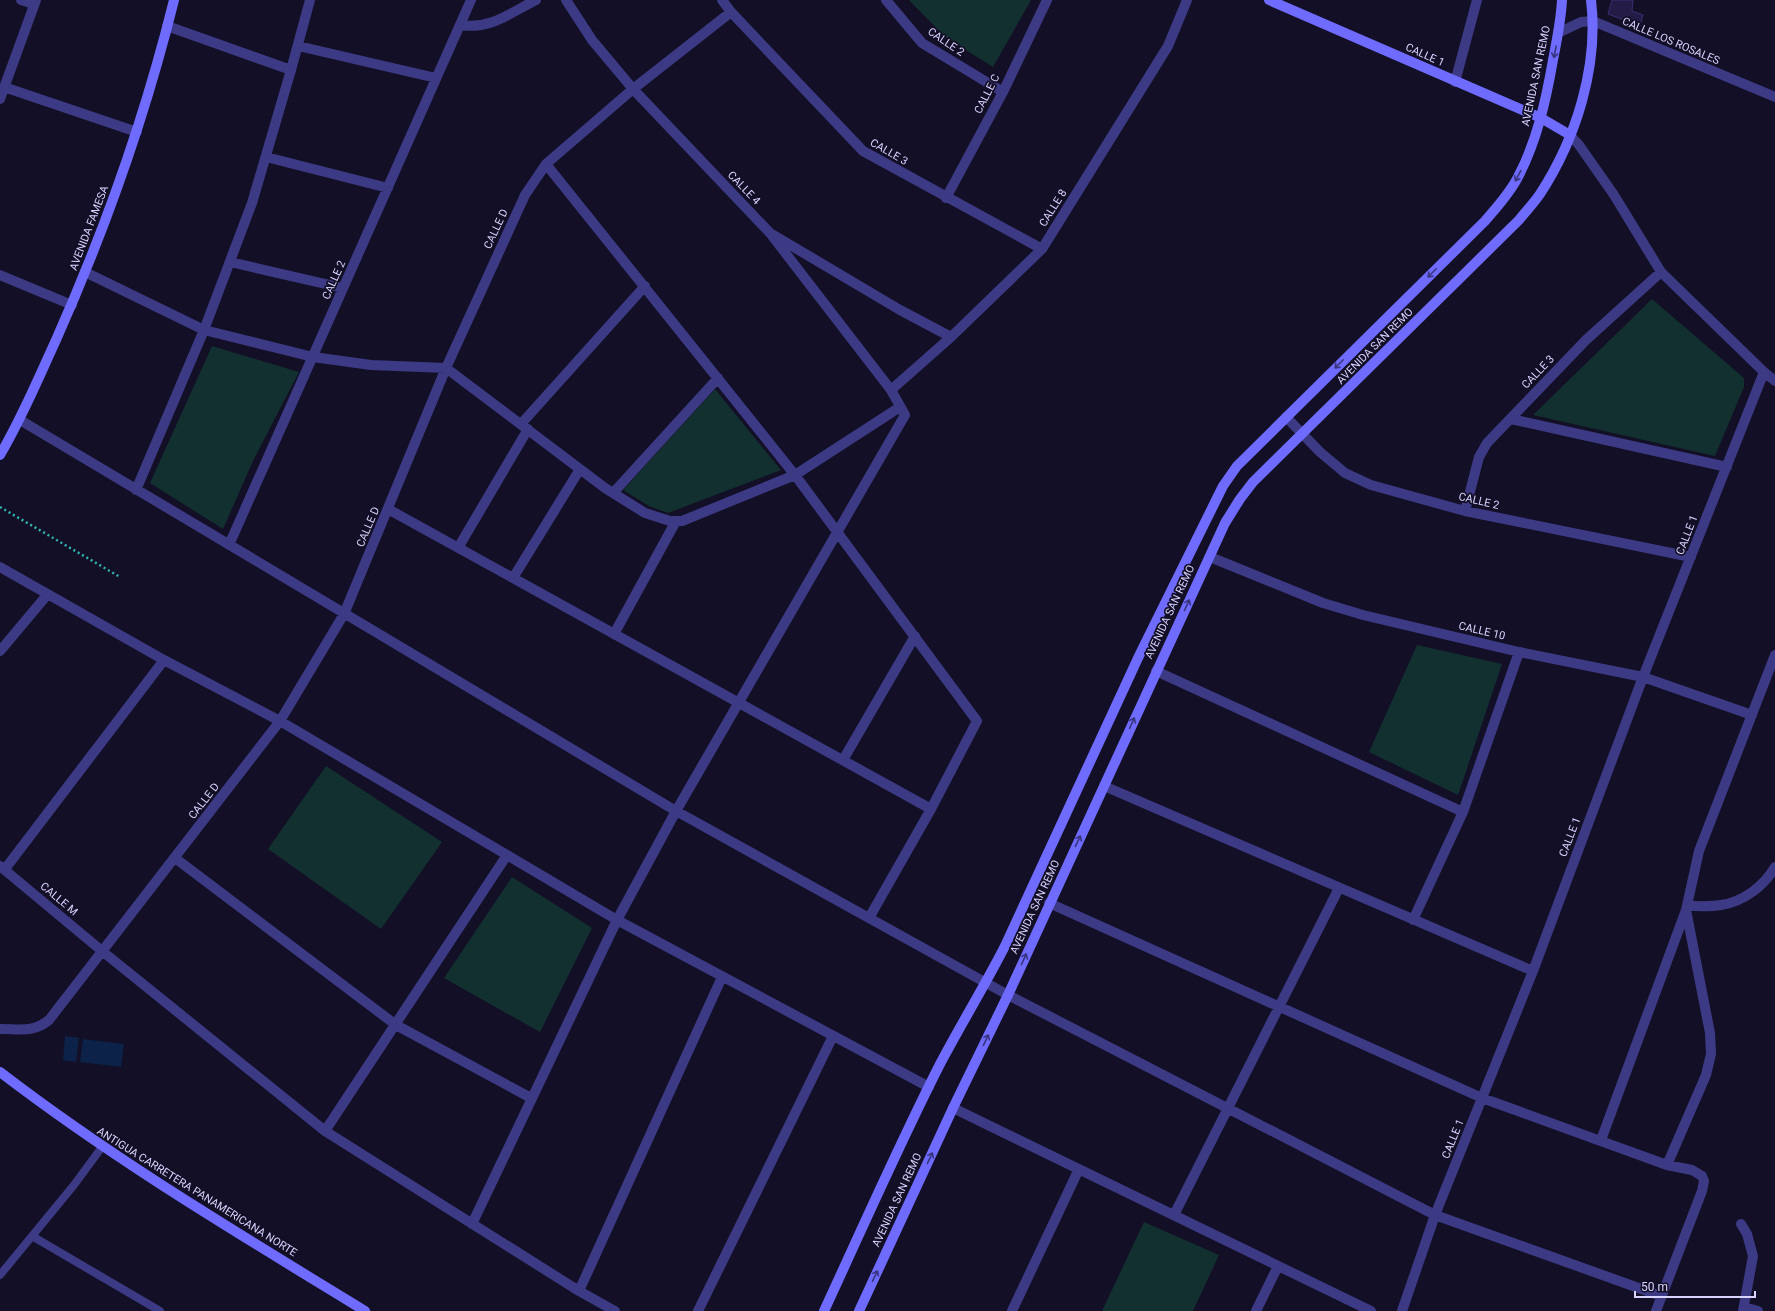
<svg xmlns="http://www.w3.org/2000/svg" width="1775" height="1311" viewBox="0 0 1775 1311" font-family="Roboto,sans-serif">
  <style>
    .green { fill: #12302f }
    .water { fill: #0c2248 }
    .building { fill: #241b47; stroke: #3b2d73 }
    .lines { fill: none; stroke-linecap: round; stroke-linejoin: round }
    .path { stroke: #2fb8b0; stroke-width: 2.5; stroke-dasharray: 2 3; stroke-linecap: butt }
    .lane { stroke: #3d3a85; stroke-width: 8 }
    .street { stroke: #3d3a85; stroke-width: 10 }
    .secondary { stroke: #6f6bff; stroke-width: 10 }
    .oneway { stroke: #38347d }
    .labels { text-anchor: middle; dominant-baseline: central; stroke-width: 3.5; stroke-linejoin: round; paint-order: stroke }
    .street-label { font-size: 11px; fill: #d9d4ff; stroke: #130f26 }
  </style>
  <rect width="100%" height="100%" fill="#130f26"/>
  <path class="green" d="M909,0H1031L993,67L945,37Z
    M1652,299L1744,378V387L1715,456L1533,415Z
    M212,346L299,372L253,461L223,529L150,483Z
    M715,389L781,470L668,513L649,506L623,490Z
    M1417,645L1502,664L1458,795L1369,752Z
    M326,766L442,842L381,929L268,849Z
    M512,877L592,928L540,1032L444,978Z
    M1144,1222L1219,1255L1193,1311H1102Z"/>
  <path class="water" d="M65,1036L79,1038L76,1062L63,1060Z
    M83,1039L124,1044L121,1067L80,1062Z"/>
  <path class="building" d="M1612,0H1633L1632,11L1643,15L1640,26L1608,14Z"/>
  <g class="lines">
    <path class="path" d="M0,507L120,577"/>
    <path class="lane" d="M32,1236L160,1311
      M0,1275L74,1185L102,1147"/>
    <path class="street" d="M21,0L34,4
      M566,0L592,40L633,89L770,233L900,310L951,337
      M722,0L731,12L863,151L1042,249
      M886,0L922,43L1003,92
      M460,25C490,30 510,13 536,0
      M167,26L291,70
      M1558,33L1581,22L1593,21L1775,97
      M298,46L436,78
      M1455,82L1477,0
      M4,87L137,132
      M0,99L36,0
      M1570,135L1579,145L1614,195L1661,272L1764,372L1775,381
      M266,157L388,188
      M546,164L795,475L977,721L931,809L869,918
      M946,198L1003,92L1047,0
      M230,262L343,288
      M85,272L204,330L313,357L371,365L446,368L605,488L645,513L670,521H682L795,475L900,407
      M0,275L72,305
      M891,390L951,337L1042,249L1168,46L1187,0
      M1286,417L1320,452L1345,473L1371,485L1465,511L1691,557
      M1511,419L1727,467
      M20,420L676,811L1008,995L1435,1215L1661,1296
      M521,424L645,286
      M136,490L204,330L252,203L291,70L310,0
      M613,493L718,378
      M388,509L931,809
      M1465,511L1479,457L1487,443L1586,340L1661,272
      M229,545L471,0
      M458,548L528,429
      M1210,557L1323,603L1363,615L1519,652L1643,677L1752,715
      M0,567L164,660L280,721L617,920L929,1087
      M513,578L580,469
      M614,634L676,521
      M0,651L47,595
      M1156,671L1463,812
      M843,760L915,636
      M1104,786L1533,971
      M175,858L396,1025L531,1098
      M0,866L102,951L325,1131L579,1291L615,1311
      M5,869L164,660
      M1049,903L1482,1098L1667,1165L1692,1170L1702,1176L1704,1181L1702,1191L1656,1311
      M1687,906C1698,906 1710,907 1721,905C1743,902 1764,886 1775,867
      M1413,920L1463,812L1519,652
      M0,1029C20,1029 33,1033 49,1020L280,721L344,614L446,368L525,195L546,164L633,89L731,12
      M953,1108L1371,1311
      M325,1131L507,855
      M1601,1140L1686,910L1699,851L1775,655
      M1667,1165L1706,1075L1711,1054L1710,1033L1686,910
      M1174,1215L1339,888
      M472,1224L617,920L676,811L905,415L891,390L770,233
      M1741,1224L1747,1234L1753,1256L1743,1311
      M579,1291L722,977
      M1744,1307L1758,1311
      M698,1311L833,1036
      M1012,1311L1079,1169
      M1256,1311L1278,1266
      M1402,1311L1435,1215L1533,971L1643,677L1764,372"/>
    <path class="secondary" d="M1269,0L1541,118L1570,135
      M0,455C22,418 38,379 56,340C105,230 145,117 174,0
      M0,1072C116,1161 241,1235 365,1311
      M824,1311C862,1229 898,1147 939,1066C960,1026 984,987 1005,946L1138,658L1223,486L1237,466L1485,221C1497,207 1510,193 1518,177C1537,141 1546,100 1553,60C1557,40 1561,20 1562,0
      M859,1311L953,1108L1008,995L1225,523L1240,499L1253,482L1519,220C1526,211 1534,203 1540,194C1576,139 1599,66 1591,0"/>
  </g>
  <defs><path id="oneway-shaft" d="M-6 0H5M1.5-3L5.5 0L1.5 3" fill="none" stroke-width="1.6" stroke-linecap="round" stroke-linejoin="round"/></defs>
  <g class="oneway">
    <use href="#oneway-shaft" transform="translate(1555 52) rotate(101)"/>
    <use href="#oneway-shaft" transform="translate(1518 176) rotate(118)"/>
    <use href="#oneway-shaft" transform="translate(1432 273) rotate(135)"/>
    <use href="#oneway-shaft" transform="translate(1339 364) rotate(135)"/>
    <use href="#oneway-shaft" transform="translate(1187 605) rotate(-65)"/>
    <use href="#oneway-shaft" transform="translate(1132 723) rotate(-66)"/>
    <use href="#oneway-shaft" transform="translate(1078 841) rotate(-65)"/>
    <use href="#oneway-shaft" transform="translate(1024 959) rotate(-66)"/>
    <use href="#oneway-shaft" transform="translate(986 1040) rotate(-64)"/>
    <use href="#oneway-shaft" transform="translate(930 1158) rotate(-65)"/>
    <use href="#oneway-shaft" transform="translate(875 1276) rotate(-65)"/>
  </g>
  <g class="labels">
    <g class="street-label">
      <text transform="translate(1671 41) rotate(23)">CALLE LOS ROSALES</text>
      <text transform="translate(946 42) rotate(34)">CALLE 2</text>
      <text transform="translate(1425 55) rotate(24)">CALLE 1</text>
      <text transform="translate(1536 76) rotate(-78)">AVENIDA SAN REMO</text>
      <text transform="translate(987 94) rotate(-63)">CALLE C</text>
      <text transform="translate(889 152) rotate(30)">CALLE 3</text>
      <text transform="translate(744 188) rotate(46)">CALLE 4</text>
      <text transform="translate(1053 208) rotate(-58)">CALLE 8</text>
      <text transform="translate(89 228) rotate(-69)">AVENIDA FAMESA</text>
      <text transform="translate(496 229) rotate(-65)">CALLE D</text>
      <text transform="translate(334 280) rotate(-66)">CALLE 2</text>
      <text transform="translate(1375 346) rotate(-45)">AVENIDA SAN REMO</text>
      <text transform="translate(1538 372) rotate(-46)">CALLE 3</text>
      <text transform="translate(1479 501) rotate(13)">CALLE 2</text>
      <text transform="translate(368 527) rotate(-67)">CALLE D</text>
      <text transform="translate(1687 535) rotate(-69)">CALLE 1</text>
      <text transform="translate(1170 612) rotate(-65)">AVENIDA SAN REMO</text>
      <text transform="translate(1482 631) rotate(13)">CALLE 10</text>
      <text transform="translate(204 801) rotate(-52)">CALLE D</text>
      <text transform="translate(1570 837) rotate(-69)">CALLE 1</text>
      <text transform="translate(59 899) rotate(40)">CALLE M</text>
      <text transform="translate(1035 907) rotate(-65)">AVENIDA SAN REMO</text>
      <text transform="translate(1453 1139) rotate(-68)">CALLE 1</text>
      <text transform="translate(197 1192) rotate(32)">ANTIGUA CARRETERA PANAMERICANA NORTE</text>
      <text transform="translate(897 1200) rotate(-65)">AVENIDA SAN REMO</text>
    </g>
  </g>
  <path d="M1635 1291v6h120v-6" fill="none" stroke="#d9d4ff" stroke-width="2"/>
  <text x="1641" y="1291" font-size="12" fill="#d9d4ff" stroke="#130f26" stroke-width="3" paint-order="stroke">50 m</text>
</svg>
